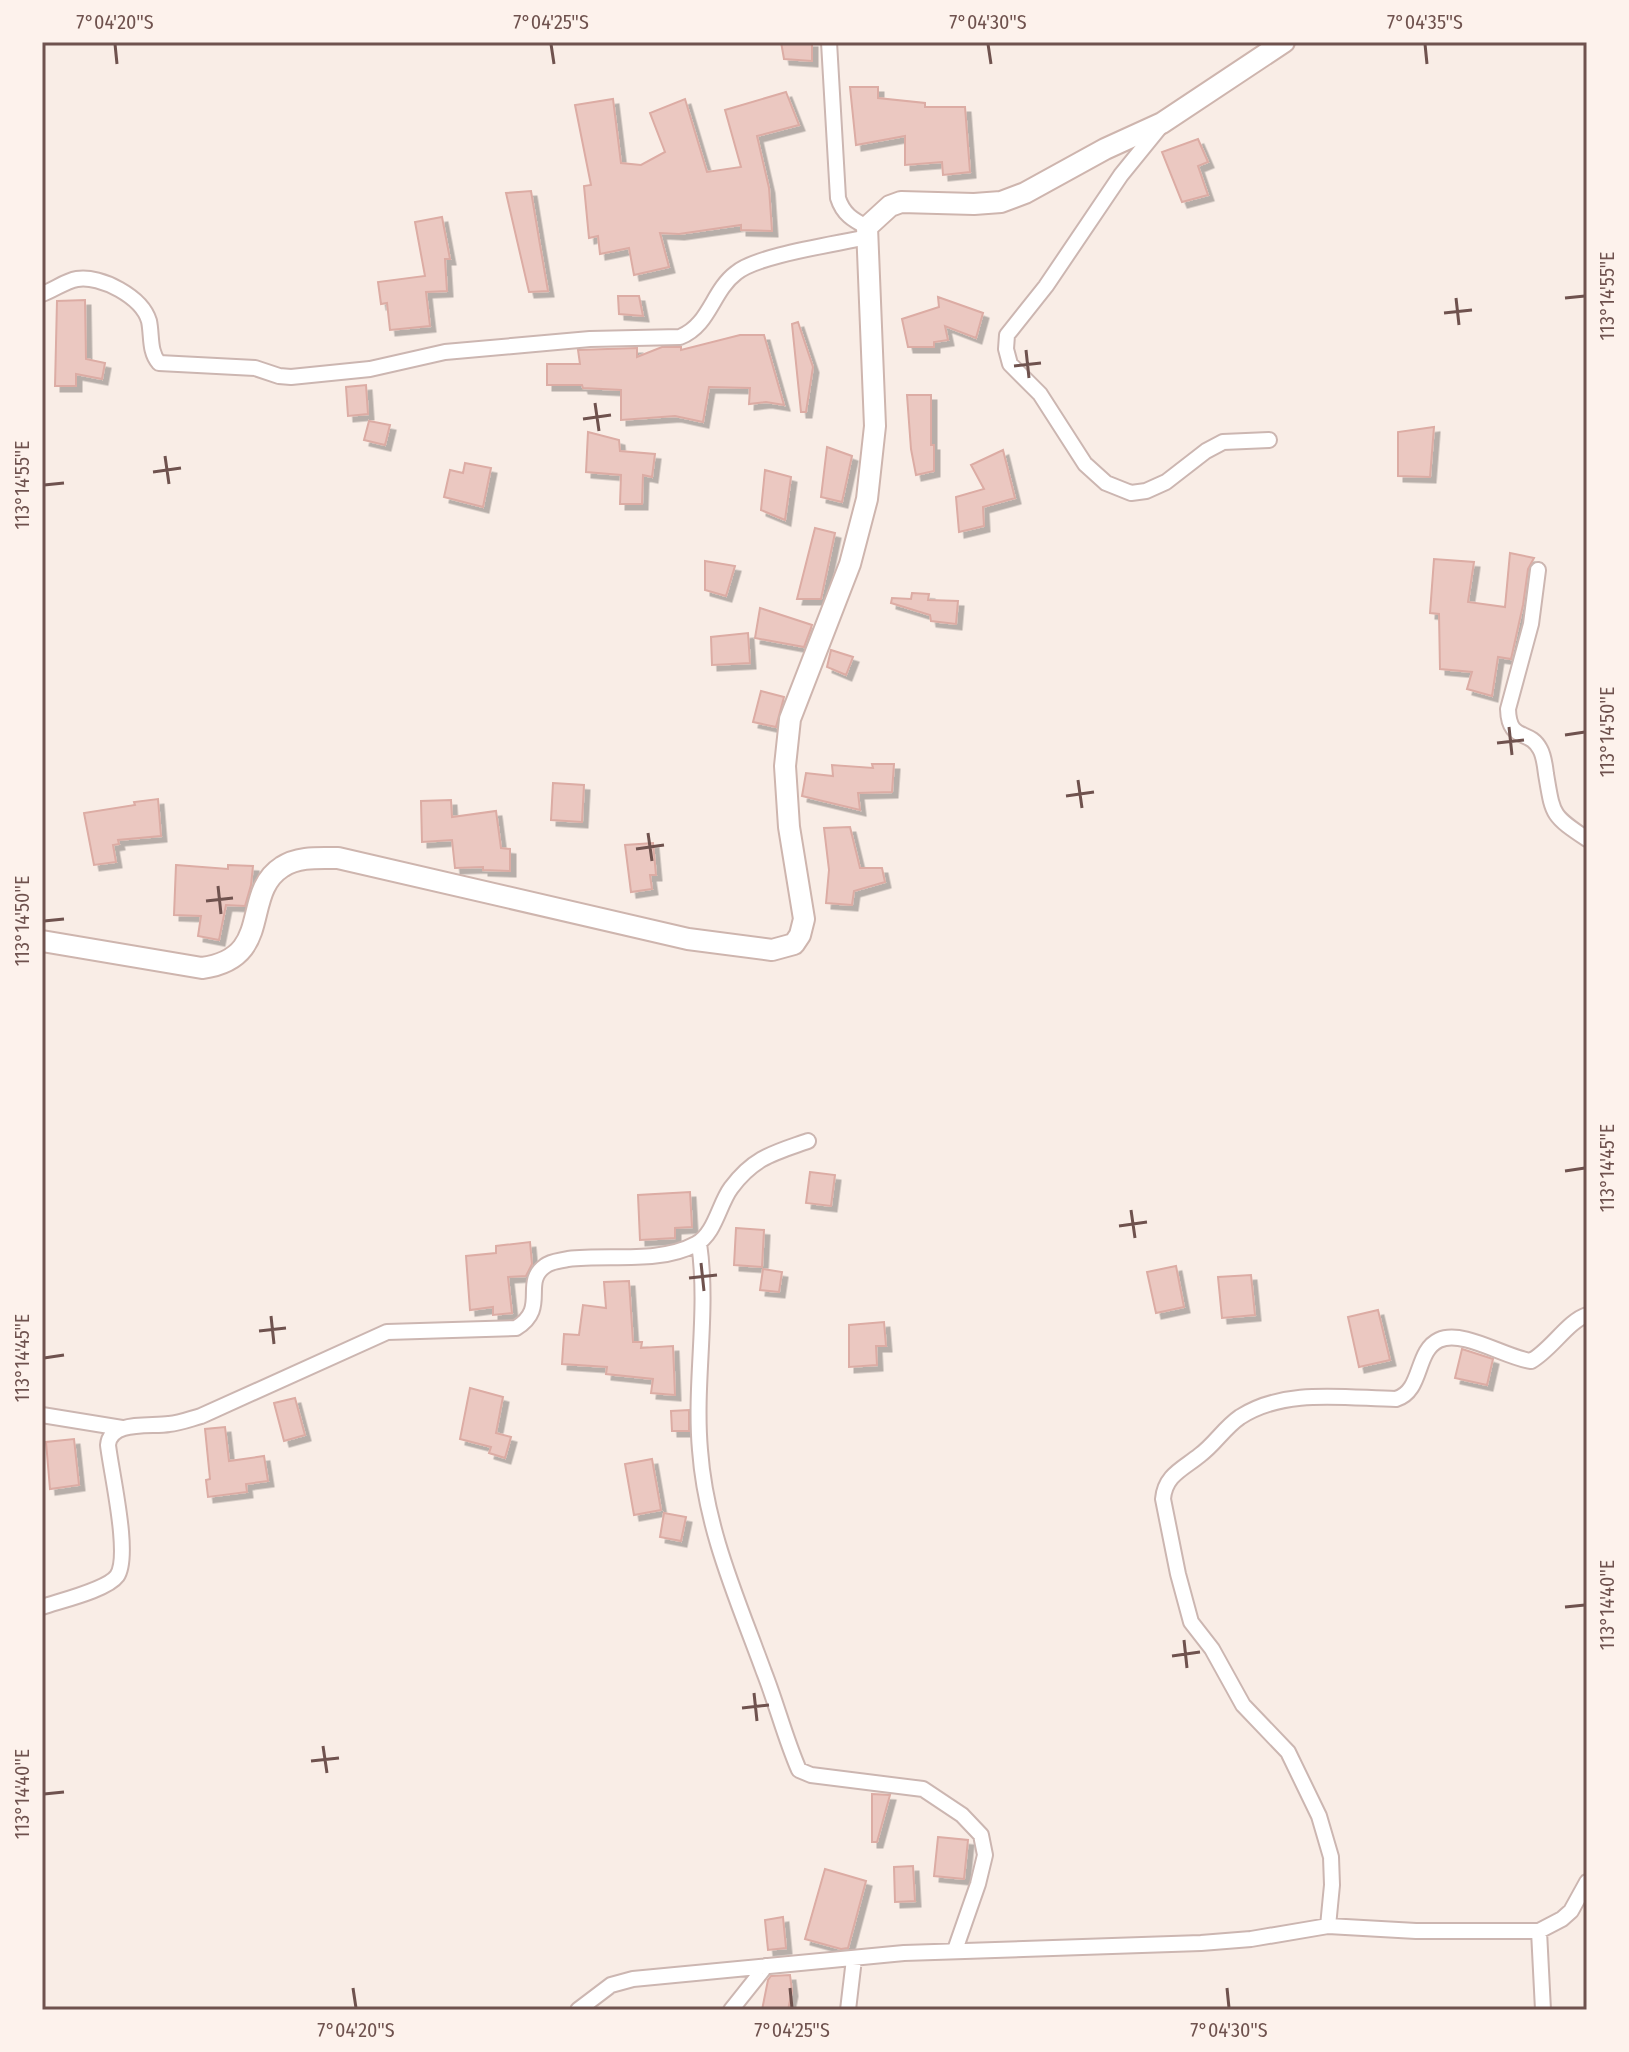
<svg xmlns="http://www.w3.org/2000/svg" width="1629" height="2052" viewBox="0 0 1629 2052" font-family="'Fira Sans Condensed',sans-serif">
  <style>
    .building { fill: #ebc8c1; stroke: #dcaca4; stroke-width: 2; filter: url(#shadow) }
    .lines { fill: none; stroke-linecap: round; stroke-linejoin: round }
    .street-casing { stroke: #ccb6b1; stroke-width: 18 }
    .secondary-casing { stroke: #ceb5ae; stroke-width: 24 }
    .street { stroke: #fff; stroke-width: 14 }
    .secondary { stroke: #fff; stroke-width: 20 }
    .ticks { fill: none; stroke: #6f524e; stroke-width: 3 }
    .neatline { fill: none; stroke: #6f524e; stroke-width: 3 }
    .ticks-label { font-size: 20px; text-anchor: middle; fill: #6f524e }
  </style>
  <defs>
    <filter id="shadow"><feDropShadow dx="5.5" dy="5.5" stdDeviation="0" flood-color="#0004"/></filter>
  </defs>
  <rect width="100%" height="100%" fill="#f9ede6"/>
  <path class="building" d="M781,42H812V61L784,59Z
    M850,87H878V98L925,103V107H965L970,172L943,175L942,162L905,165V136L856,145Z
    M786,92L799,125L757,136L769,188L772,231L741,230V225L679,234L660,233L669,267L634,275L629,248L600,254L598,236L589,238L584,186L591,185L575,105L613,99L621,163L641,165L665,152L650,113L685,99L707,172L741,167L725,110Z
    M1198,139L1208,162L1198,166L1208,195L1182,202L1162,152Z
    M531,191L539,239L548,291L529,292L506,193Z
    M442,217L450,259H445L447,291L426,292L430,326L390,330L387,303L381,304L378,282L425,276L415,222Z
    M618,296H639L643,316L619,314Z
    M938,297L983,313L976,338L945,326L948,340L934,342V347H908L902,319L939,307Z
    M85,300L86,359L105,363L102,379L76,374V386H55L57,301Z
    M798,322L813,367L806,412H801L792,324Z
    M740,335H764L784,405L766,402L749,404L750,388L709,387L703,422L675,416L621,420V390L583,388L582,385H547V364H580L578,350L637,348V357L662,347H681V350Z
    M366,385L368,414L348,416L346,387Z
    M907,395H931V445H934V471L916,475L911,449Z
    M369,421L390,425L385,445L364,440Z
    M1434,427L1430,477L1398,476V432Z
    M588,432L619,440L620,451L655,454L652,477L643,475L642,504H620L621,475L586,472Z
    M827,447L852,456L842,502L821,497Z
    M1003,450L1015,498L983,507L984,526L959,532L956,497L984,489L971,465Z
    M465,463L491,468L483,507L444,497L450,470L463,473Z
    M765,470L791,477L785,520L761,510Z
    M815,528L835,533L821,599H797Z
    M1510,553L1534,558L1528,569L1523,605L1511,659L1498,657L1492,696L1467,689L1472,672L1440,669L1439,614L1430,613L1434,559L1474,562L1468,602L1505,607Z
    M705,561L735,566L726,596L705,590Z
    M912,593L929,594L928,600L958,601L956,624L931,621L930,615L891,603L892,598L911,599Z
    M760,608L812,625L804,647L755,638Z
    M748,633L750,663L712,665L711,637Z
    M831,650L853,657L846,675L827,667Z
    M761,691L784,697L776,727L753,722Z
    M872,764H894L892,792L858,793L860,810L802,796L806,773L833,776L832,765L873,768Z
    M553,783L584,785L582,822L551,820Z
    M158,799L161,836L118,840L119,844L113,845L116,862L94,865L84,813L135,805L134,802Z
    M451,800L452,817L496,811L501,848L510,849V871L483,870V867L455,868L452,840L422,842L421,801Z
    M850,827L860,868H882L885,882L854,891L852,905L826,903L829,870L824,828Z
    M653,843L656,875H650L652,889L631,892L625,845Z
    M176,865L228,869V865L253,866L251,885L245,906L226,905L219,940L198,936L201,916L174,915Z
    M810,1172L835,1175L831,1206L806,1203Z
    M690,1192L692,1227L675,1228V1238L640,1240L638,1195Z
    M736,1228L764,1230L762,1267L734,1265Z
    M530,1242L532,1264L526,1276L508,1277L512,1313L493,1315V1307L470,1310L466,1256L496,1253V1246Z
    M1176,1266L1184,1307L1156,1313L1147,1272Z
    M763,1269L782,1272L779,1292L760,1290Z
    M1251,1275L1255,1315L1222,1318L1218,1277Z
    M629,1281L633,1342H642L641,1348L673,1346L675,1395L651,1393L653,1379L606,1374L607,1367L562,1364L564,1334L579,1335L583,1305L606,1308L604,1282Z
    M1378,1310L1390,1360L1359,1367L1348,1317Z
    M884,1322L886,1346H876L877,1365L849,1367V1325Z
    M1462,1349L1493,1359L1487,1385L1455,1378Z
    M470,1388L503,1397L496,1433L511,1437L505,1458L489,1453L491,1447L460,1439Z
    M295,1398L305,1435L284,1441L274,1403Z
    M689,1410V1431H672L671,1411Z
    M225,1427L229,1461L264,1456L268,1481L246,1484L247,1492L208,1497L206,1480L210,1479L205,1429Z
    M74,1439L79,1485L50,1489L46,1442Z
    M652,1459L661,1510L634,1515L625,1464Z
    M664,1513L686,1517L681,1541L660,1537Z
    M872,1794L890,1795L877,1842H872Z
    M938,1837L968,1840L964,1879L934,1876Z
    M913,1866L915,1901L895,1902L894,1867Z
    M825,1869L866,1881L848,1948L841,1949L805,1939Z
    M783,1917L786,1948L768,1950L765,1920Z
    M790,1975L792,1991L788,2010H762L768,1980L771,1976Z"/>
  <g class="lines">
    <defs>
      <path id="street" d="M829,42L838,198C843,214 853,220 867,227
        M1160,127L1121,175L1046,286L1007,335L1006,349L1010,364L1040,394L1085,464L1106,483L1131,493L1146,491L1166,482L1206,451L1223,442L1269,440
        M42,294C54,290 65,281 77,279C101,275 142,297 149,321C152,335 149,352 159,363L255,368L279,376L291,377L370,369L445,352L590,339L680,337C710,325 712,291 736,273C757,255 837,244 867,237
        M1538,570L1531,624L1508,709C1509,743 1529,728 1540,749C1544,756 1545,766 1546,774C1553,815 1551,815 1587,839
        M699,1243C709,1312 694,1381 700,1450C706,1530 737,1598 764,1672C777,1705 785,1738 799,1770L811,1775L923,1789L962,1815L981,1835L985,1855L978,1884L955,1950
        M42,1415L122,1428
        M42,1607C59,1601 107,1590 117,1576C131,1556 111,1472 108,1445C110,1420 151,1427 169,1424C180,1423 190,1419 201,1416L387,1332L516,1328C549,1308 521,1283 545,1266C551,1261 560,1261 568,1259C608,1254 659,1264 696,1244C715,1234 719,1204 731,1188C754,1157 774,1153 808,1141
        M1328,1926L1332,1885L1331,1857L1319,1816L1288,1752L1243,1705L1212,1649L1191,1622L1178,1574L1163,1499C1165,1475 1183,1469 1200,1455C1215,1444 1224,1428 1240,1417C1285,1388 1344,1398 1396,1399C1423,1391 1415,1351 1439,1340C1463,1329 1506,1358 1531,1361C1551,1350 1568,1321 1587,1315
        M1539,1931L1543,2010
        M578,2010L611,1985L633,1979L904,1953L1201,1943L1251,1939L1328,1926L1416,1931H1539L1562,1919L1571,1911L1587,1882
        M731,2010L766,1966
        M848,2010L854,1959"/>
      <path id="secondary" d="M42,941L202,968C275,958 240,894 282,867C298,856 320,858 338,858L688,939L772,950L794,944L800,935L804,919L789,827L785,766L790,719L850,564L867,499L875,426L867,227L890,206L901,202L974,204L1001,202L1025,193L1105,149L1162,123L1284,42"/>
    </defs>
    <use href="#street" class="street-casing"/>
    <use href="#secondary" class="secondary-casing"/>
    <use href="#street" class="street"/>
    <use href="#secondary" class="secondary"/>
  </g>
  <path class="ticks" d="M115,44L117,64M551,44L554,64M988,44L991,64M1425,44L1427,64M1456,298L1459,325M1565,298L1585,296M1444,313L1472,310M1026,350L1029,378M1014,366L1041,363M595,403L599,431M583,419L611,415M165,456L169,484M153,472L181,468M44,485L64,483M1509,727L1512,755M1565,735L1585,732M1497,743L1524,740M1078,780L1082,808M1066,796L1094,792M648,833L652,861M636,849L664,845M218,886L221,914M206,901L233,898M44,921L64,919M1565,1171L1585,1168M1131,1210L1135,1238M1119,1226L1147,1222M701,1263L704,1291M689,1278L717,1275M271,1316L274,1344M259,1331L286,1328M44,1358L64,1355M1565,1607L1585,1605M1184,1640L1187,1668M1172,1656L1200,1652M754,1693L757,1721M742,1708L769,1705M323,1746L327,1773M311,1761L339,1758M44,1794L64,1792M353,1988L356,2008M790,1988L792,2008M1227,1988L1229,2008"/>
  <rect width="1629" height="2052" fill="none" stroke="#fdf2ec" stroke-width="88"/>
  <rect x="44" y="44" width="1541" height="1964" class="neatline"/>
  <g class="ticks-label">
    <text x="115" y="29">7°04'20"S</text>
    <text x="551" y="29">7°04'25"S</text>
    <text x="988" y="29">7°04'30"S</text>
    <text x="1425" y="29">7°04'35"S</text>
    <text transform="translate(1607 296) rotate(-90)" y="7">113°14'55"E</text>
    <text transform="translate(22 485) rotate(-90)" y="7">113°14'55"E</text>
    <text transform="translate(1607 732) rotate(-90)" y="7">113°14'50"E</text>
    <text transform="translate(22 921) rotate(-90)" y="7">113°14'50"E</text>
    <text transform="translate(1607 1168) rotate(-90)" y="7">113°14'45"E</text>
    <text transform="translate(22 1358) rotate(-90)" y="7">113°14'45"E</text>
    <text transform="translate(1607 1605) rotate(-90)" y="7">113°14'40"E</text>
    <text transform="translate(22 1794) rotate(-90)" y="7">113°14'40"E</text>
    <text x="356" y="2037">7°04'20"S</text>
    <text x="792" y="2037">7°04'25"S</text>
    <text x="1229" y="2037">7°04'30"S</text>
  </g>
</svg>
